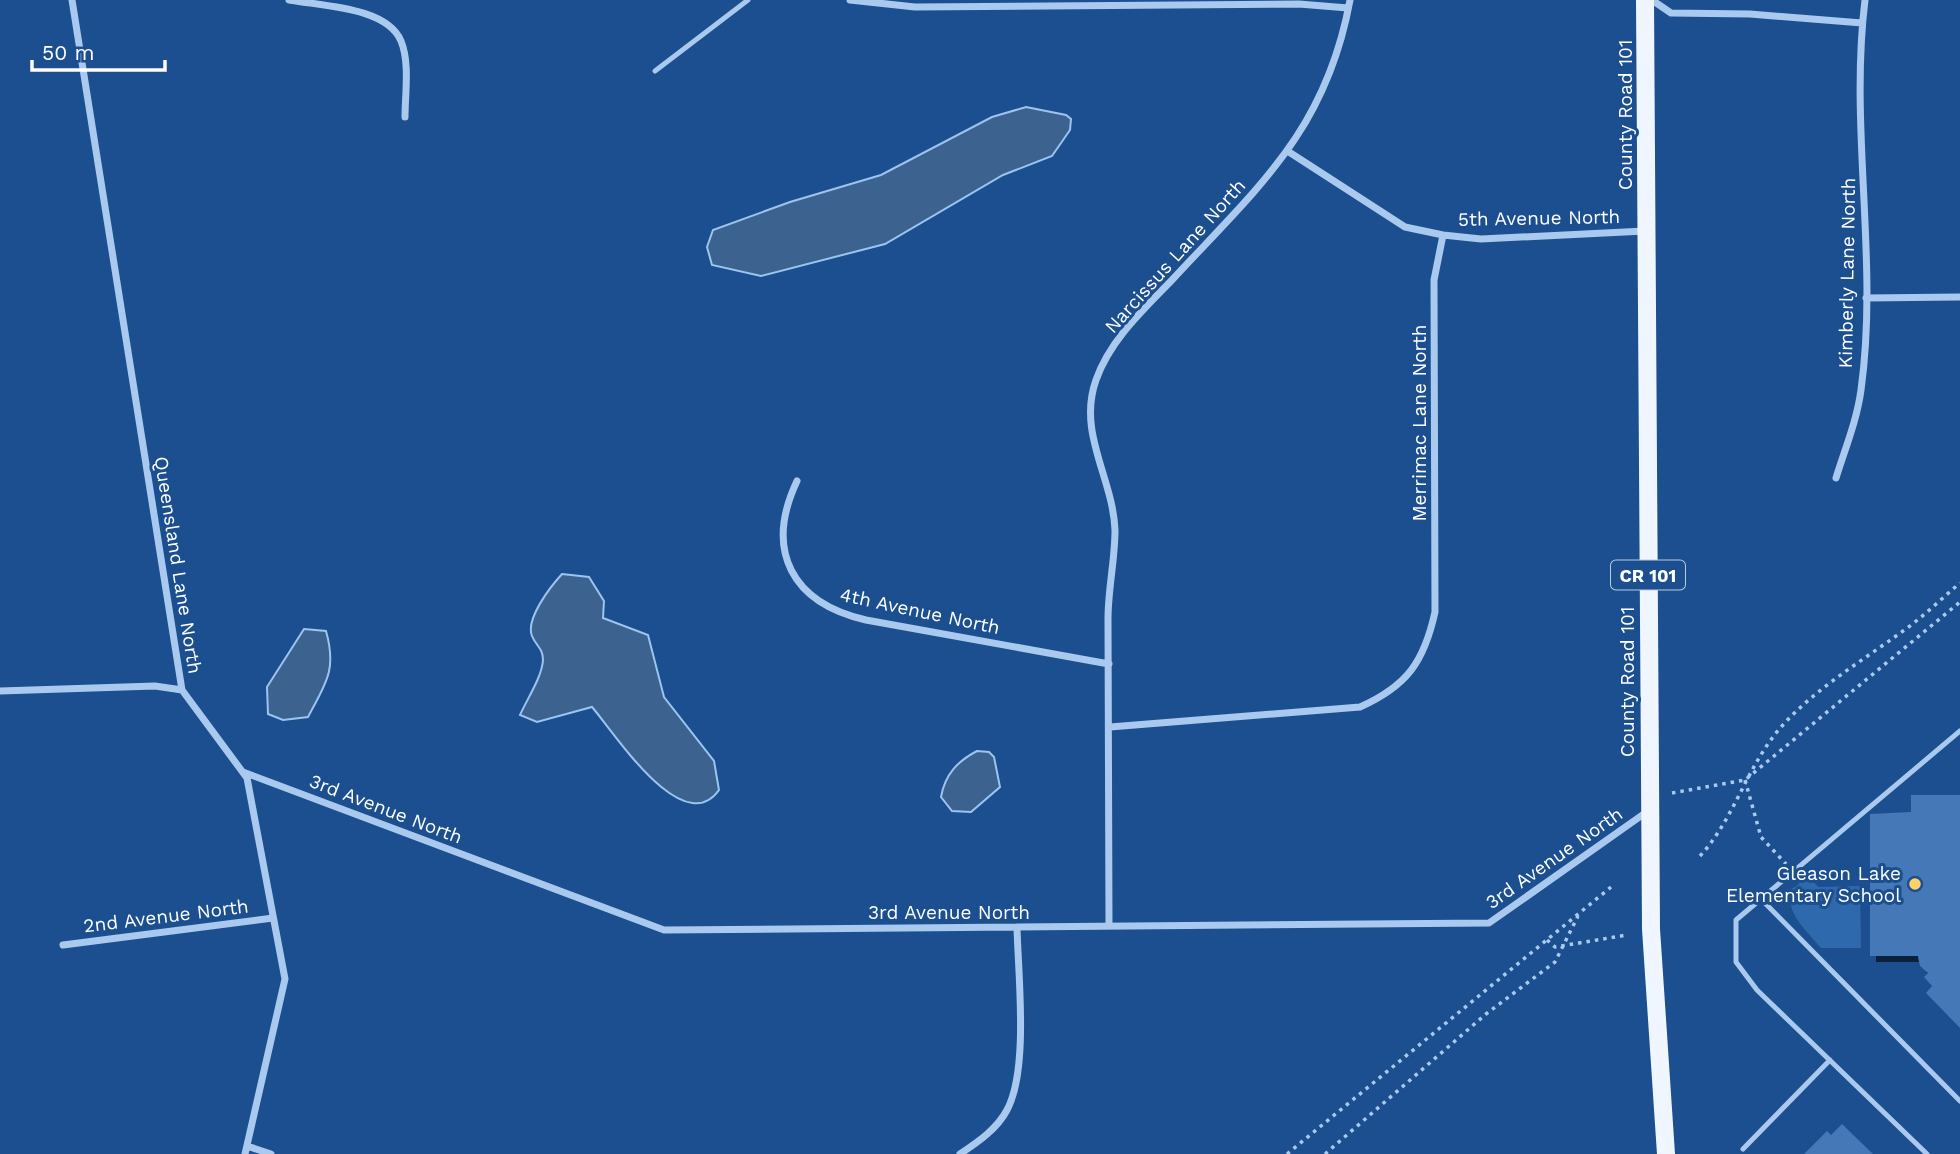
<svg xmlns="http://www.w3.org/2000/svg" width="1960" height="1154" viewBox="0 0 1960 1154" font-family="'Work Sans',sans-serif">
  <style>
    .green { fill: #2e69ad }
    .water { fill: #3c6290; stroke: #9cc4f0; stroke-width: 2 }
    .building { fill: #4478b7; filter: url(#shadow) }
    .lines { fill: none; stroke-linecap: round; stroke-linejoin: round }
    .path { stroke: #a9c9ee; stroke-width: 3.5; stroke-dasharray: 3.5 5; stroke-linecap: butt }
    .service { stroke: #a9c9ee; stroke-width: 5 }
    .minor { stroke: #a9c9ee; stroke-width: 7 }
    .primary { stroke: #f0f6ff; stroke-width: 18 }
    .poi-dot { fill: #ffd166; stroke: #1b4f8f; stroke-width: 2.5 }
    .labels { text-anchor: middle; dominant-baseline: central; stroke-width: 6; stroke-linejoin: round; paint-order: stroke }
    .shield { fill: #1b4f8f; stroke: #bbcadd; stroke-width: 2 }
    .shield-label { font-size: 18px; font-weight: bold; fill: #fff }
    .street-label { font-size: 19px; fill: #fff; stroke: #1b4f8f }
    .poi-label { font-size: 19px; fill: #fff; stroke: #1b4f8f; text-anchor: end }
  </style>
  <defs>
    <filter id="shadow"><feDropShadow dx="6" dy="6" stdDeviation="0" flood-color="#0009"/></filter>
  </defs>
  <rect width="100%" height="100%" fill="#1b4f8f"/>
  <path class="green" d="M1805,872L1818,887L1860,886L1861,948H1821C1806,930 1785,913 1791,889L1798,885Z"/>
  <path class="water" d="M1026,107L1066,115L1071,119L1070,130L1052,156L1003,175L885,244L761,276L712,265L707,247L713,230L790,202L881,175L992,117Z
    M562,574L589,577L604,601L603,618L648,635L664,697L714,761L719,790C683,841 613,731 592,707L537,722L520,715C527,699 542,677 543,660C543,648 536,646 532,636C525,619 551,586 562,574Z
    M304,629L326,631C337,670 326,683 308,717L283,720L268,714L267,687Z
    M977,751L989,752L994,757L1000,787L971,812L952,811L941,797C945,774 958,761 977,751Z"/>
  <path class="building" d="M1911,795H1960V1028L1926,993L1932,986L1924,977L1928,973L1920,966L1918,956H1870V814L1911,812Z
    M1842,1124L1873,1154H1804L1827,1131L1831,1135Z"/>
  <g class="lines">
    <path class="path" d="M1745,780L1761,837L1786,864
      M1672,793L1745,780L1960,602
      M1700,856C1735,818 1747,765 1782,726C1816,688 1862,661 1903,631C1923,617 1941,599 1960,583
      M1547,940L1555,947L1627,935
      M1287,1154L1611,887
      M1325,1154L1486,1014L1555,962L1578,916"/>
    <path class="service" d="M655,71L748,0
      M1760,898L1960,1101
      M1743,1149L1830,1060
      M1927,1154L1757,990L1736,962V920L1960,731"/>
    <path class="minor" d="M72,0L182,690L247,778L285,979L245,1154
      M289,0C322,6 387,7 401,41C410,63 405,94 405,117
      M850,0L915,7L1299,4L1348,8
      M1652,0L1671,13L1750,14L1862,23
      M1289,152L1405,227L1443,235L1481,239L1645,231
      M1866,298L1960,297
      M1836,478C1845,449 1857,420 1861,390C1879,260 1849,130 1865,0
      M797,481C764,551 792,603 866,620L1109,664
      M0,691L155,686L182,690
      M1110,727L1360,707C1407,686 1424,662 1435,612L1434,280L1443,235
      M243,772L664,930L1489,923L1648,811
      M1109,926C1109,824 1108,722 1108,619C1108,589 1115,560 1115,530C1113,478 1077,433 1096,380C1110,340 1143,310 1172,280C1258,187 1326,131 1350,0
      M63,945L273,918
      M247,1146L271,1154
      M960,1154C978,1142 997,1129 1007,1110C1029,1069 1018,974 1017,927"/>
    <path class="primary" d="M1645,0L1651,929L1666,1154"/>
  </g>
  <circle class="poi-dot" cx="1915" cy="884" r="7"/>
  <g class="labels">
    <rect class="shield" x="1611" y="560.5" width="74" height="29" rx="5"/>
    <g class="shield-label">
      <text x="1648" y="575">CR 101</text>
    </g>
    <g class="street-label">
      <text transform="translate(1625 115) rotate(-90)">County Road 101</text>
      <text transform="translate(1539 218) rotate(-1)">5th Avenue North</text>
      <text transform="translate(1175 256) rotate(-48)">Narcissus Lane North</text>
      <text transform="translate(1847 273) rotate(-89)">Kimberly Lane North</text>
      <text transform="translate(1419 423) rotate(-90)">Merrimac Lane North</text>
      <text transform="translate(178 565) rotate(81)">Queensland Lane North</text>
      <text transform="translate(920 611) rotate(12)">4th Avenue North</text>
      <text transform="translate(1627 682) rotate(-90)">County Road 101</text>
      <text transform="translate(386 809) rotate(21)">3rd Avenue North</text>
      <text transform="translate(1554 858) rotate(-35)">3rd Avenue North</text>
      <text x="949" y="912">3rd Avenue North</text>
      <text transform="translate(166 916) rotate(-7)">2nd Avenue North</text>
    </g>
    <g class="poi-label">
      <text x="1901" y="873">Gleason Lake<tspan x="1901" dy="22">Elementary School</tspan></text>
    </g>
  </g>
  <path d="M32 60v10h133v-10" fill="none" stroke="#ffffff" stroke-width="3.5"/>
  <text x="42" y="60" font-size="21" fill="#ffffff" stroke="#1b4f8f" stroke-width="5" paint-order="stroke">50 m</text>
</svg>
